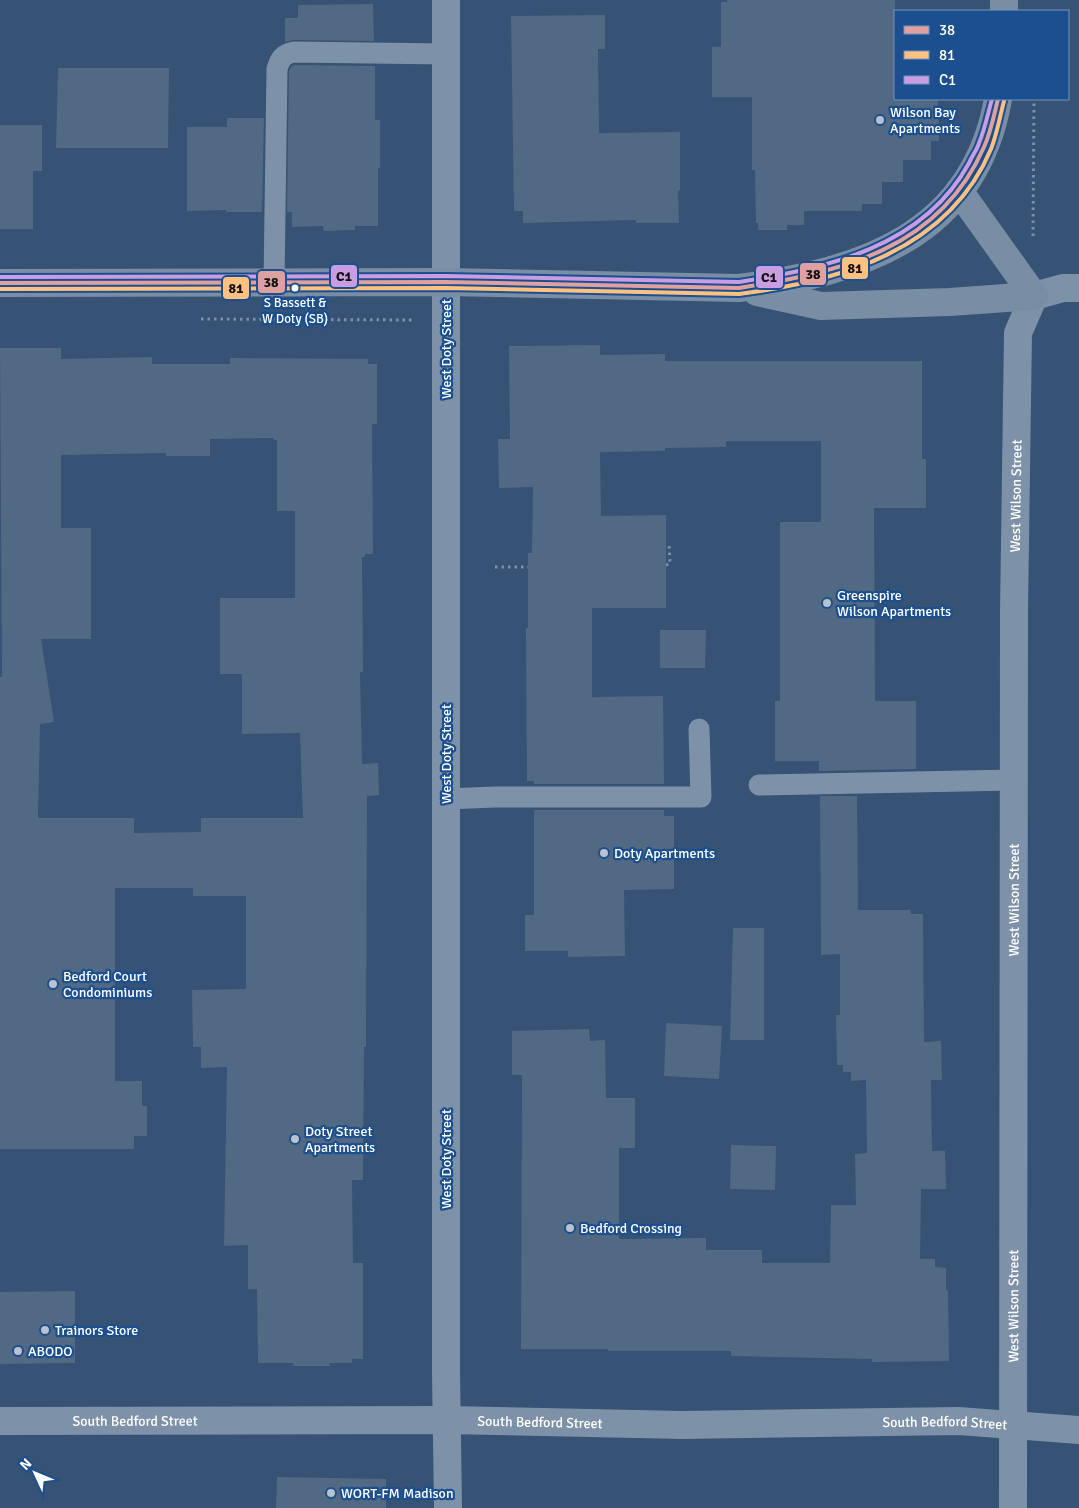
<svg xmlns="http://www.w3.org/2000/svg" width="1079" height="1508" viewBox="0 0 1079 1508" font-family="Signika,sans-serif">
  <style>
    .building { fill: #526984; fill-rule: evenodd }
    .lines { fill: none; stroke-linecap: round; stroke-linejoin: round }
    .path { stroke: #7d92a8; stroke-width: 3; stroke-dasharray: 2.5 4; stroke-linecap: butt }
    .lane { stroke: #7d92a8; stroke-width: 21 }
    .street { stroke: #7d92a8; stroke-width: 28 }
    .secondary { stroke: #798da4; stroke-width: 28 }
    .bus-1-casing { stroke: #1b4f8f; stroke-width: 8 }
    .bus-2-casing { stroke: #1b4f8f; stroke-width: 8 }
    .bus-3-casing { stroke: #1b4f8f; stroke-width: 8 }
    .bus-1 { stroke: #dfa0a0; stroke-width: 4 }
    .bus-2 { stroke: #ffc080; stroke-width: 4 }
    .bus-3 { stroke: #c99de2; stroke-width: 4 }
    .poi-dot { fill: #b9c2ce; stroke: #1b4f8f; stroke-width: 2 }
    .bus-dot { fill: #fff; stroke: #1b4f8f; stroke-width: 2 }
    .labels { text-anchor: middle; dominant-baseline: central; stroke-width: 4.5; stroke-linejoin: round; paint-order: stroke }
    .bus-label { font-size: 13px; fill: #fff; stroke: #1b4f8f }
    .poi-label { font-size: 14px; fill: #fff; stroke: #1b4f8f; text-anchor: start }
    .street-label { font-size: 14px; fill: #fff; stroke: #1b4f8f }
    .line-badge { stroke: #1b4f8f; stroke-width: 2 }
    .pale-badge-label { font-size: 14px; text-anchor: middle; font-weight: bold; fill: #111 }
  </style>
  <rect width="100%" height="100%" fill="#365274"/>
  <path class="building" d="M727,0H895V99H938L939,141H931V160H903V182H882V204H862V211H804V225H787V230H758V223H756L755,170H752V97H712V47H721V2H727Z
    M373,4L374,41L294,40L285,42V18H298V5Z
    M605,15V49H598L599,133L680,132V190L678,191L679,223H636V220L523,223V211H514L511,16Z
    M295,65L375,66V120H380V168H378V226H355V230L324,231L323,226L292,227V212H287L289,71L292,66Z
    M58,68H169L168,148H56Z
    M227,118H264L262,212H226V210L187,211V127H227Z
    M0,125H42V171H33V229H0Z
    M600,345V355L665,354V361H922V459H926V508H874L875,701H916V769L819,771V761H775V701H780V522H821V441H726V447L665,448V451L600,452L601,516L666,515V608H592V697L663,696L664,784H534V781H527L526,628H528V553H532L533,487L499,488L498,439H510L509,346Z
    M0,348H61V359L152,357V364H230V358L368,359V364H377V424H372L373,554H365V557H362L363,672H360L362,764L378,763L379,795L367,796L366,1047H364L363,1180H352L353,1263H363V1359H352V1363H329L330,1366H293L294,1363H258L257,1289H248V1245L224,1246L227,1067L201,1068V1047H193L192,990L246,989V896H193V888H115V1081H142V1106H147V1136H134V1149H0V677H2ZM274,438V440H277V511H295V598H220V674H242V734L300,733L303,818H201V832L134,833V818H38L40,724L54,722L41,639H91V528H61V455L166,453V456H210V439Z
    M660,630H706L705,668H660Z
    M820,796H857L858,910H910L911,914H923L924,1042L941,1041L942,1080H931L932,1151H945L946,1189H921L920,1259H935V1267L946,1268V1290L948,1291L949,1361L872,1362V1359L731,1356V1351H608V1349H521L522,1075H512V1031L589,1029L590,1041L605,1040L606,1098H635V1148H619V1239L706,1238V1250H762V1263H830L831,1205H856L855,1154L867,1153L866,1080L851,1081V1072H843V1065H837L836,1015H840V954L821,955Z
    M534,810H664V816H674V889L624,890L625,956L568,957V951H525V915H534Z
    M733,928H764V1040H730Z
    M666,1023L722,1026L719,1079L664,1076Z
    M731,1145L776,1146L775,1190L730,1189Z
    M75,1291V1363L0,1364V1292Z
    M277,1477L386,1479V1508H276Z"/>
  <g class="lines">
    <path class="path" d="M1033,236L1034,99
      M201,319L412,320
      M666,565L670,564L669,542
      M495,567H528"/>
    <path class="lane" d="M274,283L277,69C280,58 284,54 294,52L446,54
      M759,785L1014,780
      M446,799L495,797H701L699,729"/>
    <g class="street">
      <path d="M446,0V1372L448,1508"/>
      <path id="s1" d="M0,1421L447,1420L682,1425L959,1421L1079,1430"/>
      <path id="s2" d="M1013,1508L1014,611L1018,333L1034,296L1063,288H1079"/>
    </g>
    <path class="secondary" d="M1004,11V0
      M959,191L1034,296
      M0,283L446,282L739,288C861,272 974,236 998,99
      M757,292L821,306L950,302L1034,296"/>
    <defs>
      <path id="bus-1" d="M0,283L446,282L739,288C840,272 939,250 984,147C991,132 994,115 998,99"/>
      <path id="bus-2" d="M0,289L446,288L739,294C840,281 948,251 991,149C997,134 1000,116 1004,101"/>
      <path id="bus-3" d="M0,277L446,276L739,282C826,268 923,248 969,163C972,156 977,150 979,143C985,129 988,113 992,99"/>
    </defs>
    <use href="#bus-1" class="bus-1-casing"/>
    <use href="#bus-2" class="bus-2-casing"/>
    <use href="#bus-3" class="bus-3-casing"/>
    <use href="#bus-1" class="bus-1"/>
    <use href="#bus-2" class="bus-2"/>
    <use href="#bus-3" class="bus-3"/>
  </g>
  <g class="poi-dot">
    <circle cx="880" cy="120" r="5"/>
    <circle cx="827" cy="603" r="5"/>
    <circle cx="604" cy="853" r="5"/>
    <circle cx="53" cy="984" r="5"/>
    <circle cx="295" cy="1139" r="5"/>
    <circle cx="570" cy="1228" r="5"/>
    <circle cx="45" cy="1330" r="5"/>
    <circle cx="18" cy="1351" r="5"/>
    <circle cx="331" cy="1493" r="5"/>
  </g>
  <circle class="bus-dot" cx="295" cy="288" r="4.5"/>
  <g class="labels">
    <g class="bus-label">
      <text x="295" y="303">S Bassett &amp;<tspan x="295" dy="16">W Doty (SB)</tspan></text>
    </g>
    <g class="poi-label">
      <text x="890" y="112">Wilson Bay<tspan x="890" dy="16">Apartments</tspan></text>
      <text x="837" y="595">Greenspire<tspan x="837" dy="16">Wilson Apartments</tspan></text>
      <text x="614" y="853">Doty Apartments</text>
      <text x="63" y="976">Bedford Court<tspan x="63" dy="16">Condominiums</tspan></text>
      <text x="305" y="1131">Doty Street<tspan x="305" dy="16">Apartments</tspan></text>
      <text x="580" y="1228">Bedford Crossing</text>
      <text x="55" y="1330">Trainors Store</text>
      <text x="28" y="1351">ABODO</text>
      <text x="341" y="1493">WORT-FM Madison</text>
    </g>
    <g class="street-label">
      <text transform="translate(446 349) rotate(-90)">West Doty Street</text>
      <text stroke="none"><textPath href="#s2" startOffset="1012">West Wilson Street</textPath></text>
      <text transform="translate(446 754) rotate(-90)">West Doty Street</text>
      <text stroke="none"><textPath href="#s2" startOffset="608">West Wilson Street</textPath></text>
      <text transform="translate(446 1159) rotate(-90)">West Doty Street</text>
      <text stroke="none"><textPath href="#s2" startOffset="202">West Wilson Street</textPath></text>
      <text stroke="none"><textPath href="#s1" startOffset="135">South Bedford Street</textPath></text>
      <text stroke="none"><textPath href="#s1" startOffset="540">South Bedford Street</textPath></text>
      <text stroke="none"><textPath href="#s1" startOffset="945">South Bedford Street</textPath></text>
    </g>
  </g>
  <g class="line-badge">
    <rect x="841" y="256" width="28" height="24" rx="5" fill="#ffc080"/>
    <rect x="799" y="262" width="28" height="24" rx="5" fill="#dfa0a0"/>
    <rect x="330" y="264" width="28" height="24" rx="5" fill="#c99de2"/>
    <rect x="755" y="265" width="29" height="24" rx="5" fill="#c99de2"/>
    <rect x="257" y="270" width="29" height="24" rx="5" fill="#dfa0a0"/>
    <rect x="222" y="276" width="28" height="24" rx="5" fill="#ffc080"/>
  </g>
  <g class="pale-badge-label">
    <text x="855" y="273">81</text>
    <text x="813" y="279">38</text>
    <text x="344" y="281">C1</text>
    <text x="769" y="282">C1</text>
    <text x="271" y="287">38</text>
    <text x="236" y="293">81</text>
  </g>
  <rect x="894" y="10" width="175" height="90" fill="#1b4f8f" stroke="#7695bc"/>
  <rect x="904" y="26" width="25" height="8" fill="#dfa0a0" stroke="#7695bc"/>
  <text x="939" y="35" font-size="15" fill="#ffffff">38</text>
  <rect x="904" y="51" width="25" height="8" fill="#ffc080" stroke="#7695bc"/>
  <text x="939" y="60" font-size="15" fill="#ffffff">81</text>
  <rect x="904" y="76" width="25" height="8" fill="#c99de2" stroke="#7695bc"/>
  <text x="939" y="85" font-size="15" fill="#ffffff">C1</text>
  <g transform="translate(35 1473) rotate(314)" stroke="#1b4f8f" stroke-width="4" paint-order="stroke">
  <path d="M0-4L9 19L0 12L-9 19Z" fill="#ffffff"/>
  <text y="-8" font-size="14" font-weight="bold" text-anchor="middle" fill="#ffffff">N</text>
  </g>
</svg>
